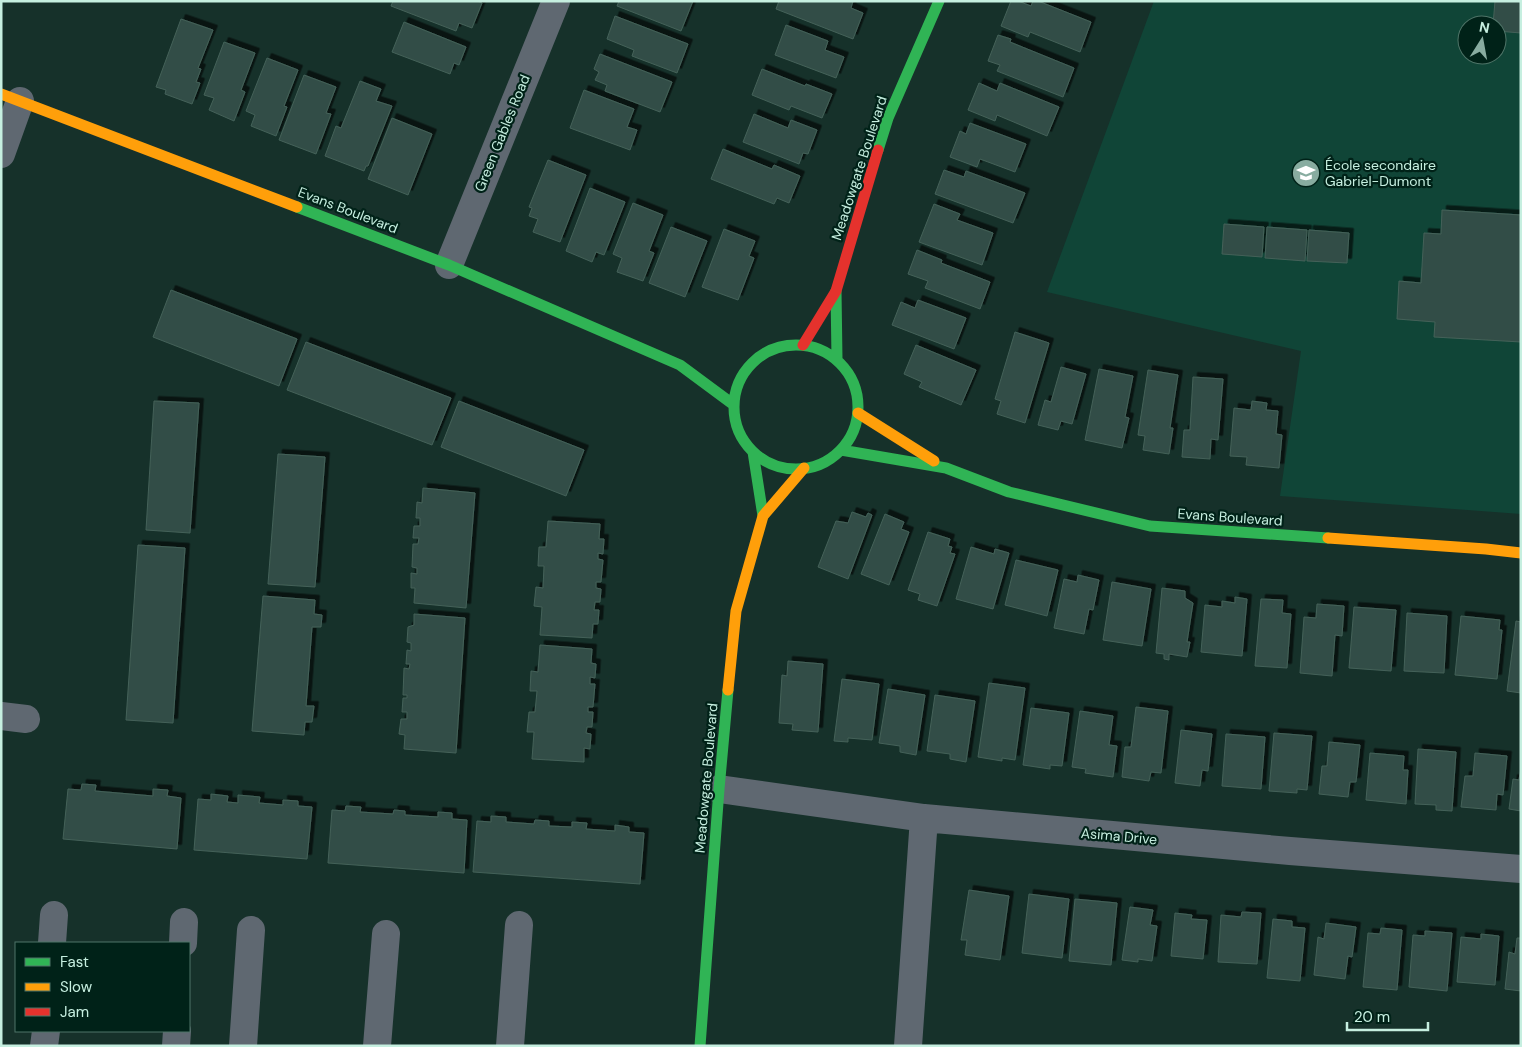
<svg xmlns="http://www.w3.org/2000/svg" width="1522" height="1047" viewBox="0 0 1522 1047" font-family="'DM Sans',sans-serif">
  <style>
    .built { fill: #104537; fill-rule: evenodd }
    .building { fill: #334e46; stroke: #446159; filter: url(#shadow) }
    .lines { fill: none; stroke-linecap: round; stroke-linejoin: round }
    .street { stroke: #5f6871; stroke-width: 28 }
    .fast { stroke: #30b455; stroke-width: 11 }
    .slow { stroke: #ff9f0a; stroke-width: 11 }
    .jam { stroke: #e5322d; stroke-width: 11 }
    .labels { text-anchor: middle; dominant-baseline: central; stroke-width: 4.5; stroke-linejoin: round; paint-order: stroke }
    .street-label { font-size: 14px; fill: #c6efe0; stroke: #002218 }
    .poi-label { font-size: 14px; fill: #c6efe0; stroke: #002218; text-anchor: start }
  </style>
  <defs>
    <filter id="shadow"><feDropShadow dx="4.5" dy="-4.5" stdDeviation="0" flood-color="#0009"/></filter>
  </defs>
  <rect width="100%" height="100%" fill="#16312a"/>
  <path class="built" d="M1154,1H1521V514L1280,496L1301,351L1047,292ZM1467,25H1497V55H1467Z"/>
  <path class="building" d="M393,1H477L482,3L472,28L459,23L456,31L391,6Z
    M619,1H693L681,31L617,6Z
    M779,1H853L851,8L863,13L853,39L776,9Z
    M1011,1H1018L1031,6L1033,1H1038L1091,22L1080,52L1030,32L1028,37L1001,26Z
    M1495,1H1521V33L1497,31V25H1493Z
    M615,16L688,44L677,73L632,56L634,50L607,39Z
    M181,19L213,30L198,68L201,69L196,82L200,83L192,104L165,94L166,90L156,87Z
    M404,22L466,47L459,65L454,63L450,74L392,52Z
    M786,25L828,41L825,50L844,57L836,78L775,55Z
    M998,35L1011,39L1010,42L1074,68L1063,97L997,71L1000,65L988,61Z
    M224,42L255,53L241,90L245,92L234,121L209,110L214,98L204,95Z
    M600,54L672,82L660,112L605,91L607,85L595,80L599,72L594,69Z
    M267,58L298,70L284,106L287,107L276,136L251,126L255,115L246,111Z
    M762,69L805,86L806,84L832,94L822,118L791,106L789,110L752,95Z
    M304,75L336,87L326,113L331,114L316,154L279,140Z
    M360,81L381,89L376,101L392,106L368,166H366L364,171L325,156L336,126L341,128Z
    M979,83L997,91L1000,83L1059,107L1047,136L997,115L995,121L968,110Z
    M584,90L634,109L627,127L637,130L630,150L570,128Z
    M754,114L788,128L791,120L817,130L808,154L803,153L799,164L743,142Z
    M392,118L432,134L408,195L368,179Z
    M970,123L1026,144L1015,172L980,159L977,167L950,157L960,131L966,134Z
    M723,149L772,169L774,165L800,176L789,203L777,198L774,204L711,179Z
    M548,160L586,175L560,242L533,232L538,219L529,216L532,208L529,207Z
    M944,170L964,177L966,171L1025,193L1013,223L935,194Z
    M590,188L625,202L604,255L596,252L592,262L566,251Z
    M633,203L663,215L649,251L654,253L643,281L617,272L622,258L613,254Z
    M934,204L960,214L957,220L993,233L982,265L919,242Z
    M1442,210L1521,215V342L1434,337L1435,322L1397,319L1399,281L1421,283L1424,233L1441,234Z
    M1224,224L1264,227L1262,257L1222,254Z
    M671,227L707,241L685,297L649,283Z
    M1267,227L1307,230L1305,261L1265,258Z
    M724,229L755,241L749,256L754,258L738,300L702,287Z
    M1309,230L1349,233L1347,263L1307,261Z
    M917,250L942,260L941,263L990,282L980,309L925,288L928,281L908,274Z
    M171,290L297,339L279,386L153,337Z
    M918,300L966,318L954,349L892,325L901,302L915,308Z
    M1015,332L1049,343L1025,423L997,414L1001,401L995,399Z
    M306,342L451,398L432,445L287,390Z
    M916,345L976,370L961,405L919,387L922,382L904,374Z
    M1061,367L1086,374L1072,424L1061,421L1058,430L1038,425L1045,400L1051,402Z
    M1099,369L1133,376L1125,417L1129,418L1122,448L1085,440Z
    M1148,370L1178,375L1170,428H1173L1169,454L1143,450L1145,436L1138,435Z
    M1193,377L1223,379L1218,440L1211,439L1210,459L1182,457L1184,430H1190Z
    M154,401L199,403L190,533L146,530Z
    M459,401L584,450L566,496L441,447Z
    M1252,401L1267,403L1266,410L1278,411L1276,434L1282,435L1279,468L1246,465L1247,457L1230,456L1234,408L1251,410Z
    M278,454L325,457L315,587L268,584Z
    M423,488L475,493L466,608L414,603L415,588H411V573L417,574V568L412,567L413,544H418L419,538H413L414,526H420V518H416L417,502L422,503Z
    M852,512L866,517L868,513L872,515L848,579L818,567L836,521L848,523Z
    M885,514L904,522L901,529L909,532L889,585L861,574Z
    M548,521L600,524L599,539H604L603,554L598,553V559L603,560L601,582H596V588L601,589L600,602H595L594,610H599L598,624H593L592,638L540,635L542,607L534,606L536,587L543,588L544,566H538L539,547H546Z
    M928,532L950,539L948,546L952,547L950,553L955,554L937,606L918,600L920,594L908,590Z
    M138,545L185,548L173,723L126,720Z
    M971,547L994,554L995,549L1009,553L993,609L956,599Z
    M1016,560L1058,570L1047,616L1005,605Z
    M1078,575L1099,580L1093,610L1089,609L1084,634L1054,628L1064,579L1077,582Z
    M1112,582L1151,589L1142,646L1103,640Z
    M1162,588L1185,591V598L1193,603L1187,642H1190L1187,657L1169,654V660L1164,659V654L1156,653Z
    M263,596L315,600L314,614L322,615L321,627H312L306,706H314L312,722H305L304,735L252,731Z
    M1235,597L1247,599L1242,656L1201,652L1205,605L1222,607V601L1235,603Z
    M1261,599L1283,600L1282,613L1291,614L1287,668L1255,666Z
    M1317,604L1344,606L1342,636L1335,635L1332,676L1300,673L1304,617L1316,618Z
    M1354,607L1396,610L1391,671L1349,668Z
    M1407,613L1447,616L1444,673L1404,671Z
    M414,614L465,618L456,753L404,749L405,735L399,734L401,719H407V712H402L403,698H407V695H403L404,668L409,669L410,664H406L407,650L411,651V643L407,642L408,627L414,625Z
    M1461,616L1500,620L1499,630H1502L1497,679L1455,675Z
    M1516,621L1521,622V693L1507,691Z
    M540,645L592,649L591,663L596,664L595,678L590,677V684H595L593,707H588V712H593L592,727H587L586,733L591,734L590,749L584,748V762L532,759L534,732H527L529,712H535L537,691H530L531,671L538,672Z
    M788,661L823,664L818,732L792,730L793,724L779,723L782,675L787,676Z
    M842,679L879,684L872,740L848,738V742L834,741Z
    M989,683L1025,688L1015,760L1002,758V761L978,757Z
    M888,689L925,695L916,755L900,752V746L879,743Z
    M935,695L975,701L966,762L950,759V754L927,751Z
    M1136,707L1168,711L1161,773L1151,772L1149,781L1122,777L1125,747H1131Z
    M1031,708L1069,713L1062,766L1050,765V769L1023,765Z
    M1080,711L1113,716L1109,745L1117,746L1113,777L1085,773L1086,769L1072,767Z
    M1181,730L1212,734L1208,771L1202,770L1200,786L1175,783Z
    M1274,733L1312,736L1307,790L1297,789V793L1269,791Z
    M1226,734L1265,737L1261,789L1222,786Z
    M1329,742L1360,745L1356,782H1350L1348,797L1319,794L1322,766H1327Z
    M1418,749L1456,752L1452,811L1436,810V805L1415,804Z
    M1370,753L1404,756L1403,770H1408L1406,804L1366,800Z
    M1475,753L1507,756L1503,795L1497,794L1496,810L1461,807L1465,776H1473Z
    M1521,768V811L1509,809L1513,779L1519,780Z
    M82,784L96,785L95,791L153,796V789L168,790L167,796L181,798L177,849L63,839L68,789L81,790Z
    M211,794L228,796L227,802L238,803V795L260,797L259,803L283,805V800L298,801V806L312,807L307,859L194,850L198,799L211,800Z
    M346,806L361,807L360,812L393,814L394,810L405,811V815L438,817V812L452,813V819L467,820L464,873L328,863L332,810L345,811Z
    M491,816L506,817V822L534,824L535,820L549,821V826L572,827V822L587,823L586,829L615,831V825L629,827V832L644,833L640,884L473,872L477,821L491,822Z
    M969,890L1009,896L1000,960L965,955L967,940H961Z
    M1029,894L1069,899L1062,958L1022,953Z
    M1075,899L1117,903L1111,965L1069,961Z
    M1130,907L1153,910L1150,925L1157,926L1152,961L1138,959V962L1122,960Z
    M1242,912L1261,913L1257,964L1218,962L1221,915L1241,917Z
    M1175,913L1192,915L1191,919L1207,920L1203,959L1171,956Z
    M1273,919L1292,921V927L1305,928L1300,981L1267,978Z
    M1326,923L1356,927L1352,957L1348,956L1345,979L1314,975L1318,937L1324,939Z
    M1381,928L1402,930L1397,990L1363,987L1368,933L1380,934Z
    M1425,931L1452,933L1447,991L1409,987L1413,935L1425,936Z
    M1481,934L1499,936L1495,985L1457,982L1461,937L1481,939Z
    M1517,938H1521V991L1505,989L1509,952L1515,954Z"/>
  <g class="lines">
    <path class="street" d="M1,154L20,101
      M449,265L556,1
      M1,716L26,719
      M719,789L924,818L1290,851L1521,869
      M52,943L54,915
      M183,943L184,922
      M44,1046L46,1031
      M176,1046L177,1031
      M243,1046L251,930
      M377,1046L386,934
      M510,1046L519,925
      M908,1046L924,818"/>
    <path class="fast" d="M878,150L888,118L939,1
      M297,207L449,265L680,365L734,405
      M836,291L837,359
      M734 407a62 62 0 1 1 124 0a62 62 0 1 1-124 0Z
      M841,450L946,468L1009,492L1150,526L1328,538
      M753,452L763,516
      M700,1046L719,789L728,690"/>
    <path class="slow" d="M1,94L297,207
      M858,413L934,461
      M1328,538L1486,549L1521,553
      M728,690L736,611L763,516L804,468"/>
    <path class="jam" d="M803,345L836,291L878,150"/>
  </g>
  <defs>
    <symbol id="school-disc" viewBox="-11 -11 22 22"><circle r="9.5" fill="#88aca0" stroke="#002218"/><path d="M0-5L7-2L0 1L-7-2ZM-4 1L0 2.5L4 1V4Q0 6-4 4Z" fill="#fff"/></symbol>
  </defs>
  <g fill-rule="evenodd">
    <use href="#school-disc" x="1290" y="157" width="32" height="32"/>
  </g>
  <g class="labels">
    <g class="street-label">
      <text transform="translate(502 133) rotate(-68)">Green Gables Road</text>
      <text transform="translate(859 168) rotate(-72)">Meadowgate Boulevard</text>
      <text transform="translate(348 210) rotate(21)">Evans Boulevard</text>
      <text transform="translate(1230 517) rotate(4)">Evans Boulevard</text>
      <text transform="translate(706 778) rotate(-85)">Meadowgate Boulevard</text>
      <text transform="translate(1119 836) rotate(5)">Asima Drive</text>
    </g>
    <g class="poi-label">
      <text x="1325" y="165">École secondaire<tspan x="1325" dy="16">Gabriel-Dumont</tspan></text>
    </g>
  </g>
  <rect width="1522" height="1047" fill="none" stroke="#c6efe0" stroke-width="5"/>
  <rect x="15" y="942" width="175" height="90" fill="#002218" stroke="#4f7468"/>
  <rect x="25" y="958" width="25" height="8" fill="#30b455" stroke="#4f7468"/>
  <text x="60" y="967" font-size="15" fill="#c6efe0">Fast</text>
  <rect x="25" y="983" width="25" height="8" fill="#ff9f0a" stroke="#4f7468"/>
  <text x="60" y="992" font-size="15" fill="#c6efe0">Slow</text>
  <rect x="25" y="1008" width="25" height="8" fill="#e5322d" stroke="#4f7468"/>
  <text x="60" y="1017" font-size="15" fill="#c6efe0">Jam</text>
  <g transform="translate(1482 40) rotate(11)"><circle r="24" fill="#002218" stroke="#4f7468"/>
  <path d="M0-4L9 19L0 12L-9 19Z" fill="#88aca0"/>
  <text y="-8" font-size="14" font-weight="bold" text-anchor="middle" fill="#c6efe0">N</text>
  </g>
  <path d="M1347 1022v8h81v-8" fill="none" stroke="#c6efe0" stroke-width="2.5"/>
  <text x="1354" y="1022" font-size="15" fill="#c6efe0" stroke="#002218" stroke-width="4" paint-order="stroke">20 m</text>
</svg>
